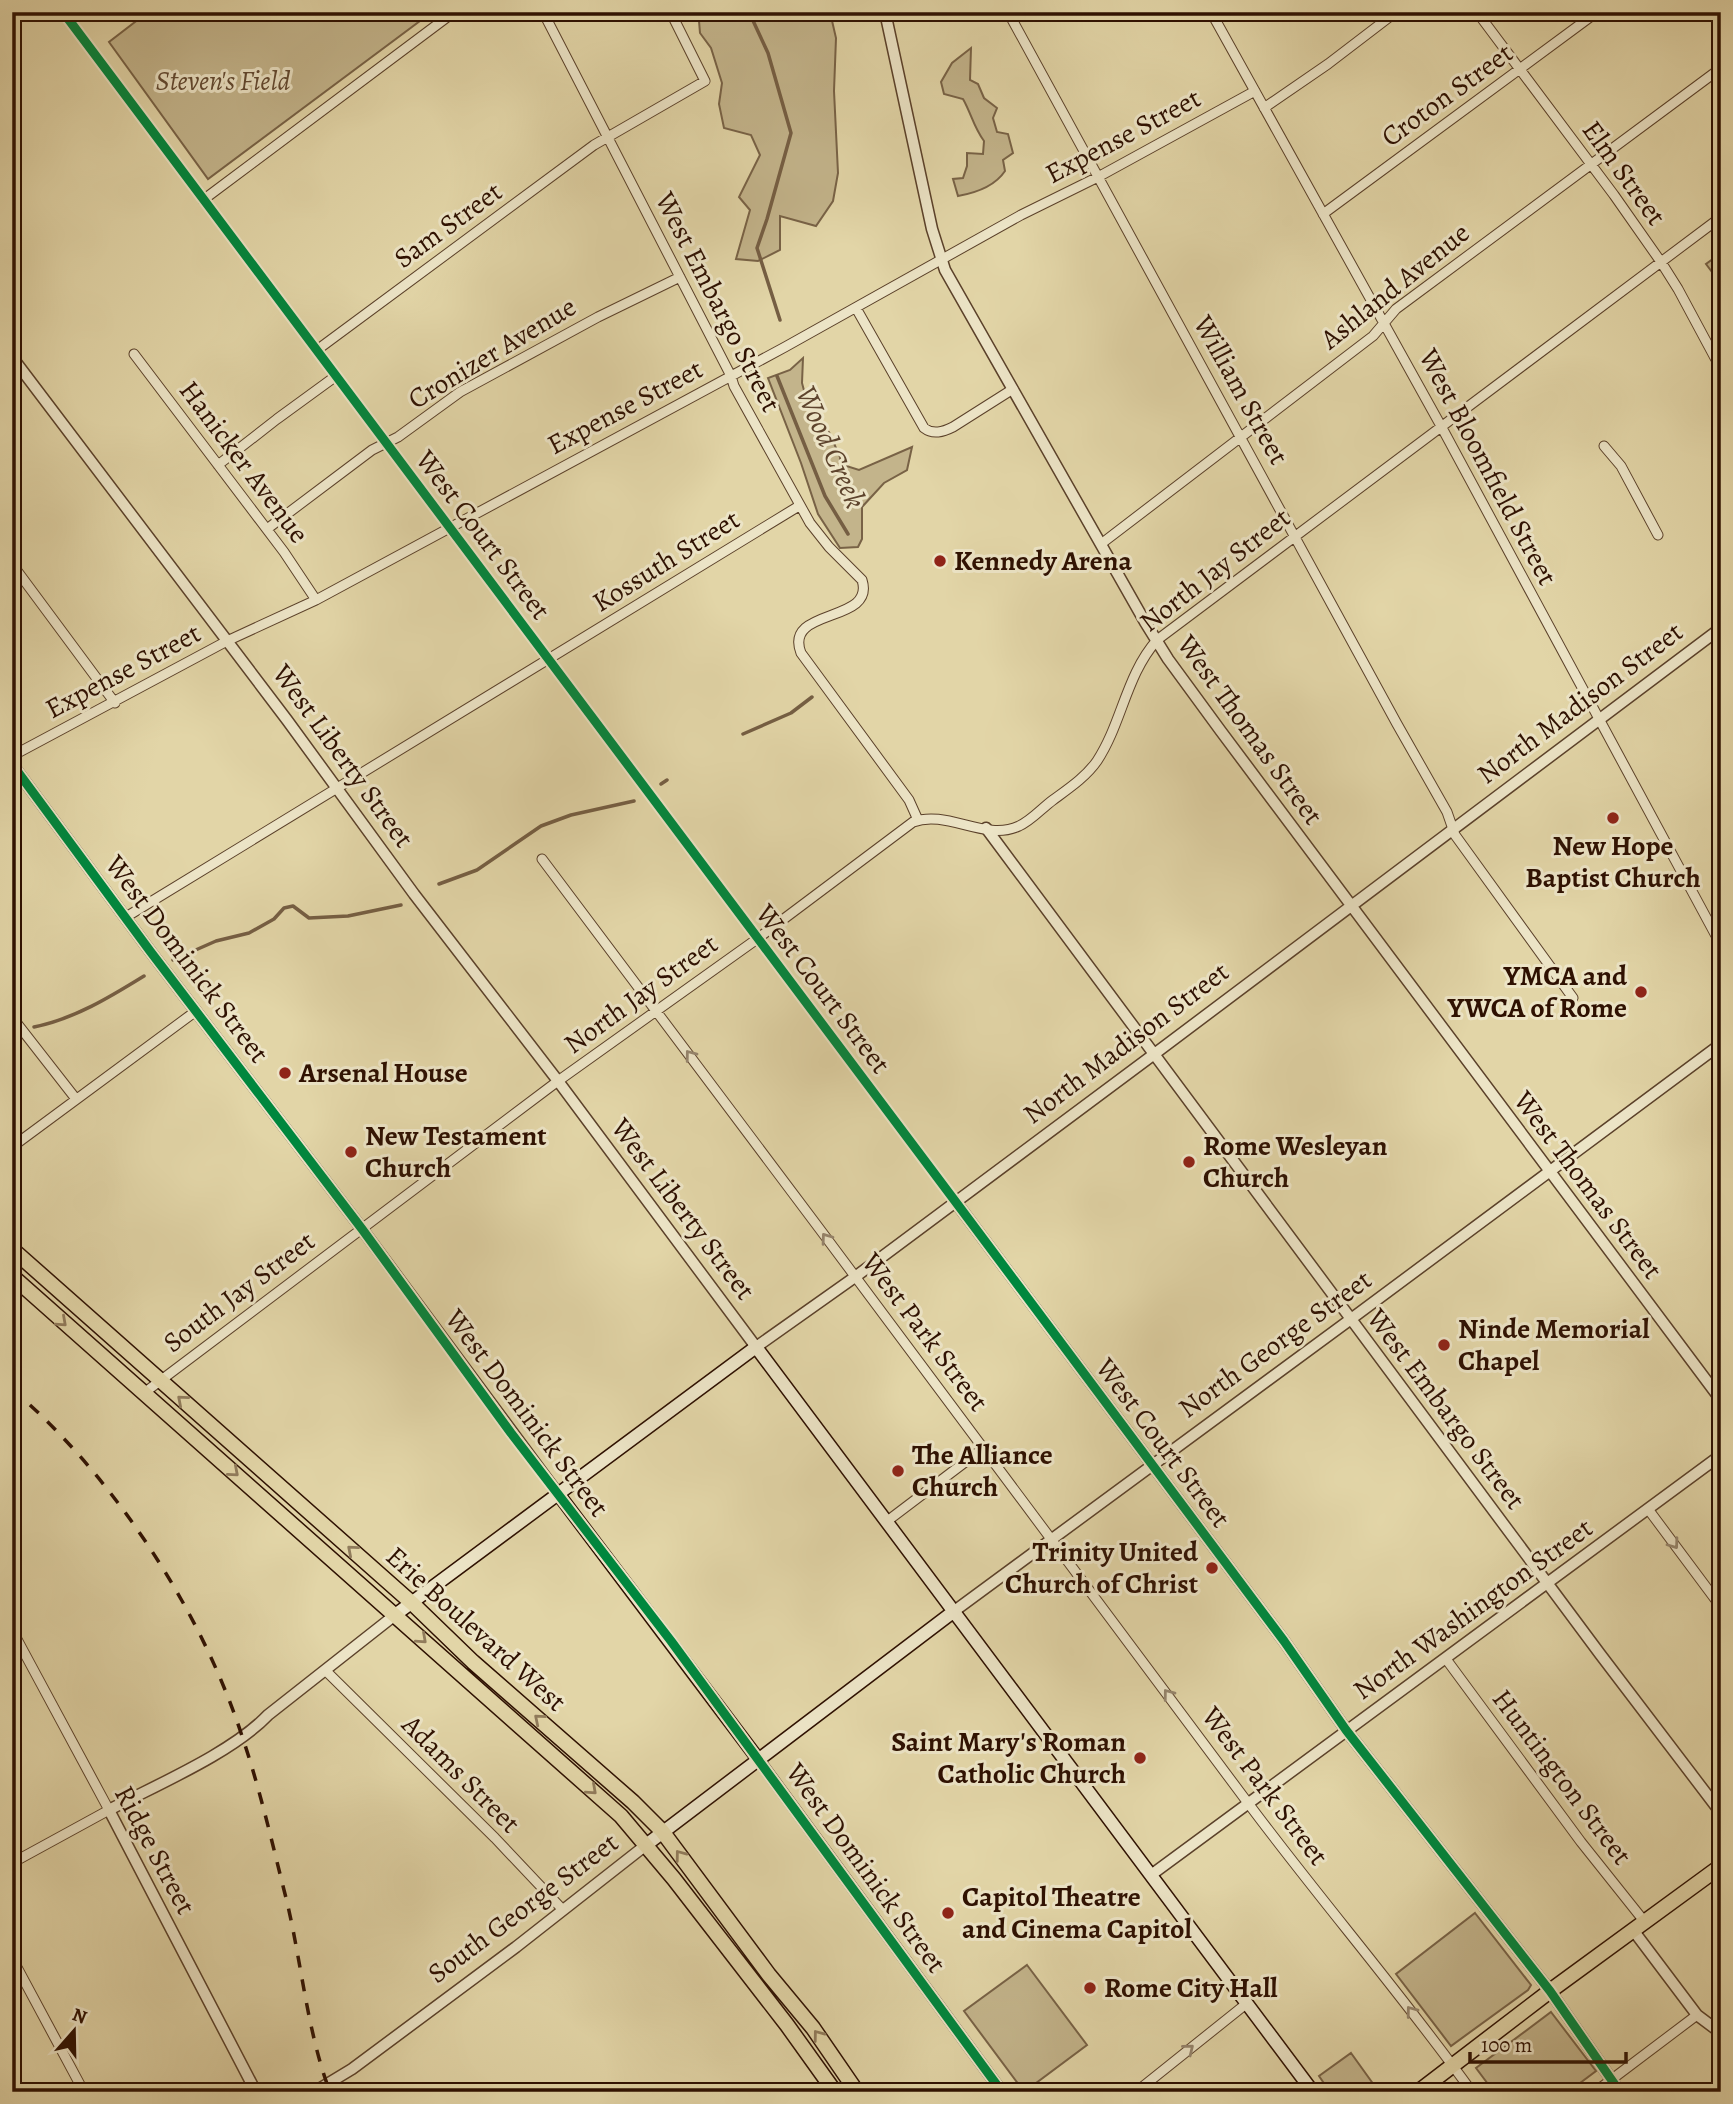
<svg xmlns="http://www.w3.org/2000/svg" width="1733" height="2104" viewBox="0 0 1733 2104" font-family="Alegreya,serif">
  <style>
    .green { fill: #c3b48b; stroke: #786246; stroke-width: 2 }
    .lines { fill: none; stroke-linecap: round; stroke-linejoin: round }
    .stream { stroke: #755e43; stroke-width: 3.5 }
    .minor-casing { stroke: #5b412a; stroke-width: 11 }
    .tertiary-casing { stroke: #5b412a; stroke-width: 13 }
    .secondary-casing { stroke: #2e1001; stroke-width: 15 }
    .primary-casing { stroke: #2e1001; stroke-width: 17 }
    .minor { stroke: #ece4c6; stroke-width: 9 }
    .tertiary { stroke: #ece4c6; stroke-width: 10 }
    .secondary { stroke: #ece4c6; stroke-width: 12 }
    .primary { stroke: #e2d5a7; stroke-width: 14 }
    .rail { stroke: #2e1001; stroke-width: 3.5; stroke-dasharray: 12 12; stroke-linecap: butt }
    .cycleway-casing { stroke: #ece4c6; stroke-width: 13 }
    .cycleway { stroke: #00873e; stroke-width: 9 }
    .oneway { stroke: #96856d }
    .oneway2 { stroke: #917c5c }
    .poi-dot { fill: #8f2418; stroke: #ece4c6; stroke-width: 2.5 }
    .labels { text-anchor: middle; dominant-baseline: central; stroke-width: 6; stroke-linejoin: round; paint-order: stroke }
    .park-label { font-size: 28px; font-style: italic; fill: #624931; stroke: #ece4c6 }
    .street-label { font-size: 28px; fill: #2e1001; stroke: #ece4c6 }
    .poi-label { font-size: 28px; font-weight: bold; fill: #2e1001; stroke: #ece4c6; text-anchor: start }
    .water-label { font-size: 30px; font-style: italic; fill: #5e442d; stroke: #ece4c6 }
  </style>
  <rect width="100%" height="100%" fill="#e2d5a7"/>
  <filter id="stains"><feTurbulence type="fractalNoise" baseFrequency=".00286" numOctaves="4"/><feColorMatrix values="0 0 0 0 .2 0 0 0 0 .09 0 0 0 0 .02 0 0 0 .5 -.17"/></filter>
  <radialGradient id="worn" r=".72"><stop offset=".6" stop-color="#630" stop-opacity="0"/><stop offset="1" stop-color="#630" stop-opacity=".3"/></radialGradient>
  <path class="green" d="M148,12H432L208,179L109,42Z
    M694,12H830L836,38L834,91L838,173L833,201L816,226L780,216V250L758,261L736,259L750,210L739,197L760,155L751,135L724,128L719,104L722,83L711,48L700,33L699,21Z
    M971,48L970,80L978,84L984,98L997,108L993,118L997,132L1008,134L1013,153L1003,160L1005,171C995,186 975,193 958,196L953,179L963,178L967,166V153L983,154L984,141C974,128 971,113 963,99L944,94L941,82L952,63Z
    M1721,253V284L1706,264Z
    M803,358L802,383L811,417L829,432L840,457V464L859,470L912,447L907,470L884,483L862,507V539L858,547L840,548L818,514L801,463L768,378L790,370Z
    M1475,1913L1531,1985L1528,1990L1451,2046L1396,1974Z
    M1027,1965L1087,2045L1028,2089L1026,2086L1022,2089L964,2011Z
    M1551,2012L1596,2071L1568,2092H1494L1476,2068Z
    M1351,2053L1379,2092H1330L1319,2076Z"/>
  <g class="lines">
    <path class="stream" d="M749,12L768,53L791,133L767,219L757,248L780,320
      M777,376L825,496L848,534
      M743,734L791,713L812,697
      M661,784L667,780
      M439,884L477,870L541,826L571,815L634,801
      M173,960L216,941L249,933L274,919L284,908L293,906L309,918L348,916L401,905
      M34,1027C74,1019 110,997 144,976"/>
    <defs>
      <path id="minor" d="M63,12L955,1201
        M543,12L731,376L734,386L810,523L829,547L862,580C876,624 783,607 801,653L909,800L918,820
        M1008,12L1397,724L1447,812L1455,835L1573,998
        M1211,12L1441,426L1721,945
        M1477,12L1614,195L1661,262L1678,289L1721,369
        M1264,108L1328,64L1396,12
        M203,200L454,12
        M1323,214L1597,12
        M856,308L924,428C933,435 943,432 953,427L1013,389
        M317,350L594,145L705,81L674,19
        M134,354L284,552L316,600
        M1604,446L1621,466L1658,535
        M218,465L277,419L336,376
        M267,529L372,450L398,437L460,392L598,317L680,277
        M1101,544L1373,336L1396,309L1721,68
        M12,564L115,703
        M12,756L227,641L316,600L785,347L1021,215L1098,177L1255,91
        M542,859C778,1173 1014,1488 1248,1803C1321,1901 1401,1993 1472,2092
        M126,917C350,779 575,643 799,506
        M12,1017L76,1099
        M12,1147L196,1011
        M144,1393L558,1081L757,939L913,822C947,809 985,842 1019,826C1031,821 1042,808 1053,800C1068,789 1086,777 1097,761C1122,723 1126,675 1157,640L1721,217
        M1648,1509L1721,1607
        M886,1522L985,1447
        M12,1630L109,1810L12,1863
        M1446,1659L1581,1842L1644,1921
        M326,1671L495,1838L563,1910
        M12,1958L84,2092
        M1136,2092L1246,2004
        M1595,2092L1697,2015"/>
      <path id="tertiary" d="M885,12L932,229L945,270L1145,622L1168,659L1220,730L1721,1400
        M12,357L287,720L414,894L558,1081L756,1347L855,1277L1153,1055L1721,628
        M12,764L150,951L362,1229L559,1495
        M986,828L1600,1654L1721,1813
        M955,1201L1284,1641L1346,1730L1550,1991L1620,2092
        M953,1612L1351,1319L1721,1044
        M758,1759L1002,2092
        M1151,1875L1721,1455
        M1633,1930L1697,2015L1721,2033
        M256,2092L109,1810C156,1785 232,1753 268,1715L395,1615
        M314,2092L352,2069L516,1947L646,1845"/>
      <path id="secondary" d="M559,1495L758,1759
        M395,1615L756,1347L1313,2092
        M646,1845L953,1612"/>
      <path id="primary" d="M12,1249L413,1604L473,1662L633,1802L662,1831L769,1975L813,2028L857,2092
        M12,1276L621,1816L674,1879L787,2025L835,2092
        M1418,2092L1550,1991L1721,1866"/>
    </defs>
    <use href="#minor" class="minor-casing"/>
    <use href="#tertiary" class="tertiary-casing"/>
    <use href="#secondary" class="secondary-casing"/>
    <use href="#primary" class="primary-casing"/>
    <use href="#minor" class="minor"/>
    <use href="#tertiary" class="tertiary"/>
    <use href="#secondary" class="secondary"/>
    <use href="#primary" class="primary"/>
    <path class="rail" d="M12,1389C113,1475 201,1610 242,1736C259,1786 271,1838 284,1890C301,1955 306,2029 330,2092"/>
    <defs>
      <path id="cycleway" d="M63,12L955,1201L1284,1641L1346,1730L1550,1991L1620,2092
        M12,764L150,951L362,1229L511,1433L671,1641L1002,2092"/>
    </defs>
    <use href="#cycleway" class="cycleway-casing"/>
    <use href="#cycleway" class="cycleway"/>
  </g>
  <defs><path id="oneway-chevron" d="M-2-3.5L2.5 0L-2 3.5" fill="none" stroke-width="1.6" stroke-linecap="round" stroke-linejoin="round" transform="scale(1.75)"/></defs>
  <g class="oneway">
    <use href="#oneway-chevron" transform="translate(690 1055) rotate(-127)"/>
    <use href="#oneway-chevron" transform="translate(826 1238) rotate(-126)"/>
    <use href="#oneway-chevron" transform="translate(1674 1544) rotate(54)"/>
    <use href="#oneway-chevron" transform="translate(1168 1694) rotate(-127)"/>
    <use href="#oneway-chevron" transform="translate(1411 2011) rotate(-127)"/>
    <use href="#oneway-chevron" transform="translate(1189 2049) rotate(-39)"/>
  </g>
  <g class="oneway2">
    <use href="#oneway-chevron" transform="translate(62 1322) rotate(42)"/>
    <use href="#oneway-chevron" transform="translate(182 1400) rotate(-139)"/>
    <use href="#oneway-chevron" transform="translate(234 1472) rotate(41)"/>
    <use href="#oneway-chevron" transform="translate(352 1550) rotate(-139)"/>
    <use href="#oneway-chevron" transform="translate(422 1639) rotate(42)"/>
    <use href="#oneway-chevron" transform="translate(539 1719) rotate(-140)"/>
    <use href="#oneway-chevron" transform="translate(592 1790) rotate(42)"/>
    <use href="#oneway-chevron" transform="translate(680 1855) rotate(-127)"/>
    <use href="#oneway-chevron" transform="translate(818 2035) rotate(-127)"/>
  </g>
  <g class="poi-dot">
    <circle cx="940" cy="561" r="7"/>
    <circle cx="1613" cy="818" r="7"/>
    <circle cx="1641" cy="992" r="7"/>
    <circle cx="285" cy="1073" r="7"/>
    <circle cx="351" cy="1152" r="7"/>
    <circle cx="1189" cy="1162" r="7"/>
    <circle cx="1444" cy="1345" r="7"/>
    <circle cx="898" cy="1471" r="7"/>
    <circle cx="1212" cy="1568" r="7"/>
    <circle cx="1140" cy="1758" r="7"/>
    <circle cx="948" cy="1913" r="7"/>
    <circle cx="1090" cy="1988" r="7"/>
  </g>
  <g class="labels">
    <g class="park-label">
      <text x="223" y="81">Steven's Field</text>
    </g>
    <g class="street-label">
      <text transform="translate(1447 95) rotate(-36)">Croton Street</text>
      <text transform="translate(1123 136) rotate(-28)">Expense Street</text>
      <text transform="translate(1624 173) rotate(54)">Elm Street</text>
      <text transform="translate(448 225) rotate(-36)">Sam Street</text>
      <text transform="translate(1395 286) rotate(-39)">Ashland Avenue</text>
      <text transform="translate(718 302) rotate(63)">West Embargo Street</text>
      <text transform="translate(492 353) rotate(-31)">Cronizer Avenue</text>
      <text transform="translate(1241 390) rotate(61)">William Street</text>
      <text transform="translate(625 407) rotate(-28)">Expense Street</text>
      <text transform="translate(244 462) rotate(53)">Hanicker Avenue</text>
      <text transform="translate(1488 467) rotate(62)">West Bloomfield Street</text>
      <text transform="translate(483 535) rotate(53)">West Court Street</text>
      <text transform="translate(666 561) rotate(-32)">Kossuth Street</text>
      <text transform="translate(1215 570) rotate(-38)">North Jay Street</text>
      <text transform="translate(123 671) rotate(-28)">Expense Street</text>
      <text transform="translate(1580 703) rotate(-37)">North Madison Street</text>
      <text transform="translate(1250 730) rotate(54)">West Thomas Street</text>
      <text transform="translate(343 756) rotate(54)">West Liberty Street</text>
      <text transform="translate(187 959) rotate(53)">West Dominick Street</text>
      <text transform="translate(823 989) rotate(53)">West Court Street</text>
      <text transform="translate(641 994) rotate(-36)">North Jay Street</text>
      <text transform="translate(1126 1043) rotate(-37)">North Madison Street</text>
      <text transform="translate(1588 1185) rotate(53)">West Thomas Street</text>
      <text transform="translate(683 1209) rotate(53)">West Liberty Street</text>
      <text transform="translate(239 1292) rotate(-37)">South Jay Street</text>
      <text transform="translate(925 1332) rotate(53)">West Park Street</text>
      <text transform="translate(1275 1344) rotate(-36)">North George Street</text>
      <text transform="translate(1446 1409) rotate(53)">West Embargo Street</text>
      <text transform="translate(527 1413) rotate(53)">West Dominick Street</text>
      <text transform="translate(1163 1443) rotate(53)">West Court Street</text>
      <text transform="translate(1473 1609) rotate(-36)">North Washington Street</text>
      <text transform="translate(476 1629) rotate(42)">Erie Boulevard West</text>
      <text transform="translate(461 1774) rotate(45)">Adams Street</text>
      <text transform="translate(1562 1777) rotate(53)">Huntington Street</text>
      <text transform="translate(1265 1786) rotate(53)">West Park Street</text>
      <text transform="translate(155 1850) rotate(62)">Ridge Street</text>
      <text transform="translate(866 1868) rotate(54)">West Dominick Street</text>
      <text transform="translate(523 1908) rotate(-37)">South George Street</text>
    </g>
    <g class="poi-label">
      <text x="954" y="561">Kennedy Arena</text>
      <text x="1613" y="846" text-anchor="middle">New Hope<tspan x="1613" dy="32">Baptist Church</tspan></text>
      <text x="1627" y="976" text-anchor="end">YMCA and<tspan x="1627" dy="32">YWCA of Rome</tspan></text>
      <text x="299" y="1073">Arsenal House</text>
      <text x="365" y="1136">New Testament<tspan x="365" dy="32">Church</tspan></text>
      <text x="1203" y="1146">Rome Wesleyan<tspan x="1203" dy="32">Church</tspan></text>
      <text x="1458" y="1329">Ninde Memorial<tspan x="1458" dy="32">Chapel</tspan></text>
      <text x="912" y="1455">The Alliance<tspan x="912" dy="32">Church</tspan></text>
      <text x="1198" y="1552" text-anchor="end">Trinity United<tspan x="1198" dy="32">Church of Christ</tspan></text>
      <text x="1126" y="1742" text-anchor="end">Saint Mary's Roman<tspan x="1126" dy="32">Catholic Church</tspan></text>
      <text x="962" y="1897">Capitol Theatre<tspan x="962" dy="32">and Cinema Capitol</tspan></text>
      <text x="1104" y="1988">Rome City Hall</text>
    </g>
    <g class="water-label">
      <text transform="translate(831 447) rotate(66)">Wood Creek</text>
    </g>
  </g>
  <rect width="1733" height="2104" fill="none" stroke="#e2d5a7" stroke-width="42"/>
  <rect x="14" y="14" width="1705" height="2076" fill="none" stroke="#2e1001" stroke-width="3.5"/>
  <rect x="21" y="21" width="1691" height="2062" fill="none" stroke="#2e1001" stroke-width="2"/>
  <g transform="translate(74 2031) rotate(20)" stroke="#ece4c6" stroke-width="5" paint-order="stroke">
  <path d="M0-5L12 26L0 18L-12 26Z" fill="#2e1001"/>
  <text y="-10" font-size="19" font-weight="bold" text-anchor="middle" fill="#2e1001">N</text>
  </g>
  <path d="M1470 2052v10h156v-10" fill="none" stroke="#2e1001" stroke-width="3.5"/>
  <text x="1481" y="2052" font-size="21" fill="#2e1001" stroke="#ece4c6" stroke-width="5" paint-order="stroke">100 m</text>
  <rect width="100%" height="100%" filter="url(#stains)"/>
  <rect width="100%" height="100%" fill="url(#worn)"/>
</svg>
